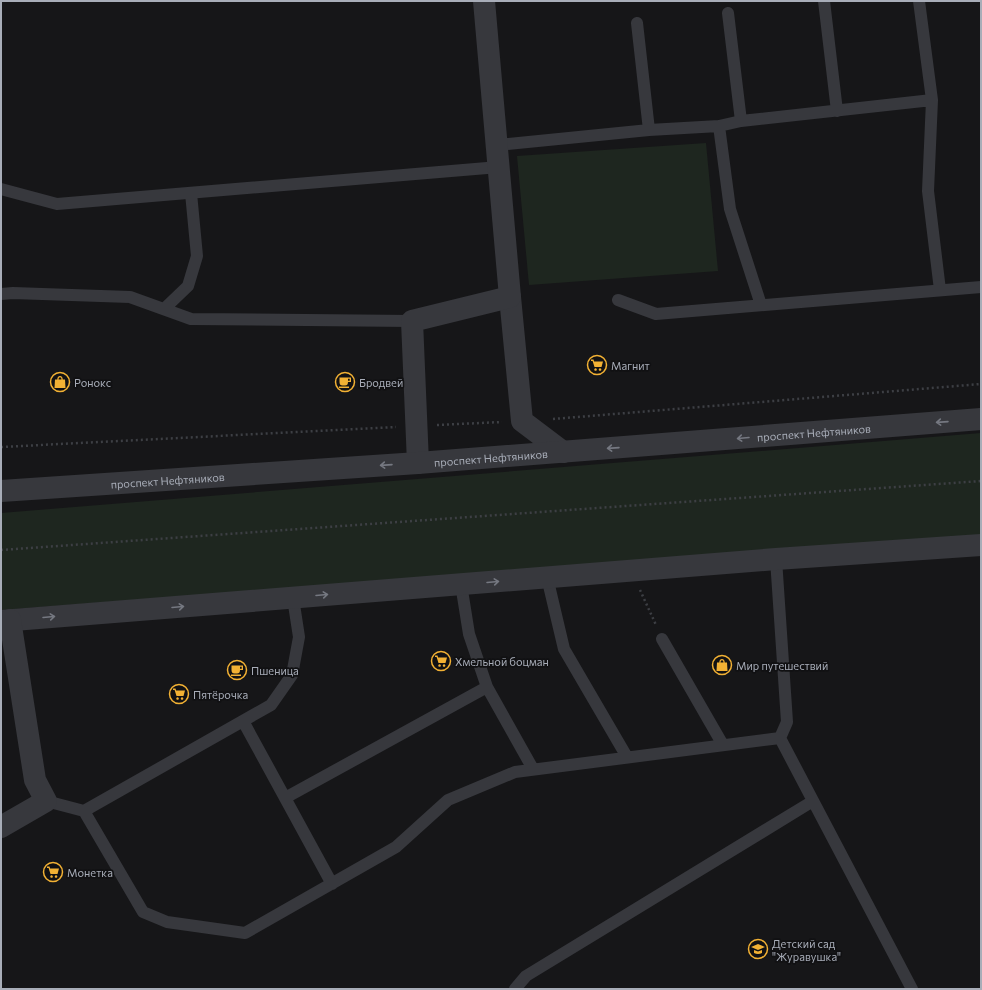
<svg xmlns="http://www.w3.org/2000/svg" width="982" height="990" viewBox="0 0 982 990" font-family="Commissioner,sans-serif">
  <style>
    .green { fill: #1e261f }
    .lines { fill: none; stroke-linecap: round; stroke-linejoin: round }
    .path { stroke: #3d3f44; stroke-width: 2.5; stroke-dasharray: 2 3; stroke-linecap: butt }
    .service { stroke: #37383d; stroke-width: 12 }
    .minor { stroke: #37383d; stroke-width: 22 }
    .oneway { stroke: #757881 }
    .labels { text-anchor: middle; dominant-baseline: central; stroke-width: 3.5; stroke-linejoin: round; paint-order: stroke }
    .poi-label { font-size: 11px; fill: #a8adb8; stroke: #111113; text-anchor: start }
    .street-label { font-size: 11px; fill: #a8adb8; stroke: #111113 }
  </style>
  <rect width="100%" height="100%" fill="#161618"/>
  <path class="green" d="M706,143L718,271L529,285L517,156Z
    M981,433V536L1,610V513Z"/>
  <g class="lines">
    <path class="path" d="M553,419L981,384
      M437,425L502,422
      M1,447L396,427
      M1,550L981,481
      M640,590L656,625"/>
    <path class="service" d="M824,1L837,111
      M728,13L741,121
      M637,23L649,130
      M932,100L928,191L940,290
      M719,126L730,209L761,305
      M497,145L649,130L719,126L741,121L932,100L919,1
      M1,189L57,204L499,167
      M1,294L13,293L130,297L191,319L412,321
      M618,300L656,314L981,287
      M164,309L188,286L197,256L191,193
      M547,577L564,649L627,757
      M461,584L469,634L487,687
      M662,639L723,745
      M243,721L332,884
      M780,738L912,989
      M285,798L487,687L533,769
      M46,801L84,811L143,912L167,922L245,933L396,847L448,800L515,772L780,738L787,722L776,559
      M84,811L271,705L292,675L299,637L293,598
      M515,989L526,976L813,801"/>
    <g class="minor">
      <path d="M510,297L522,421L563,452"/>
      <path d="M418,463L412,321L510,297L484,1"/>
      <path id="s1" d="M1,491L418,463L981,419"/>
      <path d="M1,621L776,559L981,545"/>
      <path d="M1,827L46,801L35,780L10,620"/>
    </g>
  </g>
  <defs><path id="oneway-shaft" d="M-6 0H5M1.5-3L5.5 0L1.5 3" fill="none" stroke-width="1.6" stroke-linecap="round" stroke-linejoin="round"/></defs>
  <g class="oneway">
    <use href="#oneway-shaft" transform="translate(942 422) rotate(176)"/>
    <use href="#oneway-shaft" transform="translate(743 438) rotate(175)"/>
    <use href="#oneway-shaft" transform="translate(613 448) rotate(176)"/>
    <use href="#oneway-shaft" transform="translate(386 465) rotate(176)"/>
    <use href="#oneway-shaft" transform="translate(493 582) rotate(-5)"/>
    <use href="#oneway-shaft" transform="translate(322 595) rotate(-5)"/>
    <use href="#oneway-shaft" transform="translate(178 607) rotate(-5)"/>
    <use href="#oneway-shaft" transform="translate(49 617) rotate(-5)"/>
  </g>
  <defs>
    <symbol id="supermarket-ring" viewBox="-11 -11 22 22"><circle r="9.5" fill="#111113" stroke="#f2b134" stroke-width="1.5"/><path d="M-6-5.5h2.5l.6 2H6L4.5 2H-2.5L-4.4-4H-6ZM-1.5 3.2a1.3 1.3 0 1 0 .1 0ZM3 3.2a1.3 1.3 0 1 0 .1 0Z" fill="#f2b134"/></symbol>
    <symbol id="shop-ring" viewBox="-11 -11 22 22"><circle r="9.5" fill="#111113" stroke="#f2b134" stroke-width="1.5"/><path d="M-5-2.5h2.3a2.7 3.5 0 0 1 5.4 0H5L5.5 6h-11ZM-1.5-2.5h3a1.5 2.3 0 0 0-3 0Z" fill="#f2b134"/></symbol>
    <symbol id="cafe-ring" viewBox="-11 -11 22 22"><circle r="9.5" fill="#111113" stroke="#f2b134" stroke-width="1.5"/><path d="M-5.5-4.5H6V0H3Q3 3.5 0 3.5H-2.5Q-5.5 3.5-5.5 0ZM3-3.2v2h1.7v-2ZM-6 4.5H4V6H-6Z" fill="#f2b134"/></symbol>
    <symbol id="school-ring" viewBox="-11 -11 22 22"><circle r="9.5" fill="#111113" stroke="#f2b134" stroke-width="1.5"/><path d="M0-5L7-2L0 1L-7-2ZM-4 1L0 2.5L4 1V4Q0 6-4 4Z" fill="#f2b134"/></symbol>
  </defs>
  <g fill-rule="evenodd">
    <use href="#supermarket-ring" x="586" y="354" width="22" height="22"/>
    <use href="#shop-ring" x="49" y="371" width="22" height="22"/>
    <use href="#cafe-ring" x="334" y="371" width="22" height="22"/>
    <use href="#supermarket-ring" x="430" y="650" width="22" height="22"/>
    <use href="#shop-ring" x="711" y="654" width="22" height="22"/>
    <use href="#cafe-ring" x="226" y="659" width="22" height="22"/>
    <use href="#supermarket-ring" x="168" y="683" width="22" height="22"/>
    <use href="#supermarket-ring" x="42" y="861" width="22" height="22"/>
    <use href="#school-ring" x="747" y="938" width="22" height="22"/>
  </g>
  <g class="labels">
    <g class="poi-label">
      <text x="611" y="365">Магнит</text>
      <text x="74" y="382">Ронокс</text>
      <text x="359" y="382">Бродвей</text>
      <text x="455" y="661">Хмельной боцман</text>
      <text x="736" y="665">Мир путешествий</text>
      <text x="251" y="670">Пшеница</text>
      <text x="193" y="694">Пятёрочка</text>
      <text x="67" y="872">Монетка</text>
      <text x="772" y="943">Детский сад<tspan x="772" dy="13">"Журавушка"</tspan></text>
    </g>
    <g class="street-label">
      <text stroke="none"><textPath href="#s1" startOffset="815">проспект Нефтяников</textPath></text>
      <text stroke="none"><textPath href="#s1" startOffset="491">проспект Нефтяников</textPath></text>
      <text stroke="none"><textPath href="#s1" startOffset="167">проспект Нефтяников</textPath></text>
    </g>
  </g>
  <rect width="982" height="990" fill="none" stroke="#a8adb8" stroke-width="4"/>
</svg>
